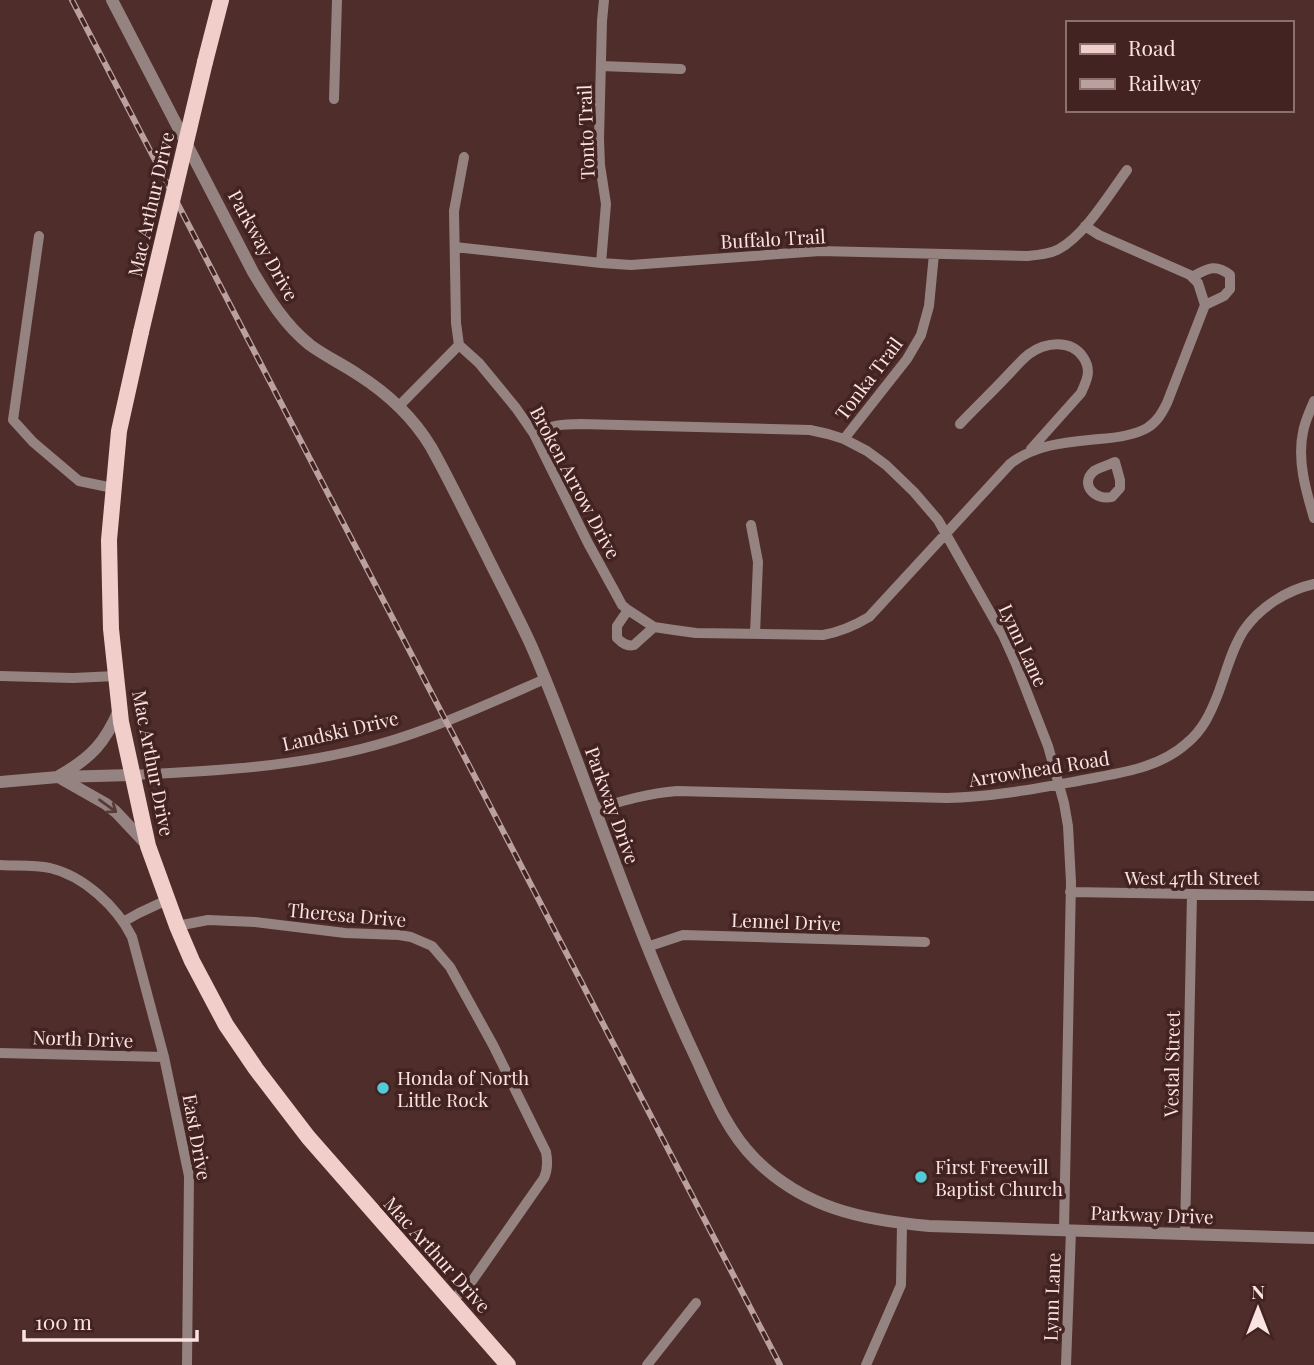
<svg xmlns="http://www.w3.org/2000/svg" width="1314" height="1365" viewBox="0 0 1314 1365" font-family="'Playfair Display',serif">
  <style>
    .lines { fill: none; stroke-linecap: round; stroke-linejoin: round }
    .minor { stroke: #958381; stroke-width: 10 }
    .tertiary { stroke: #958381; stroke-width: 12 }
    .primary { stroke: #f2cecb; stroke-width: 16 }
    .rail-casing { stroke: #baa09e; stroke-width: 6 }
    .rail { stroke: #432321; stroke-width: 3.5; stroke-dasharray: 10; stroke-linecap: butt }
    .primary-bridge { stroke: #f2cecb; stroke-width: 16 }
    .oneway { stroke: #583b39 }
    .poi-dot { fill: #52cbd7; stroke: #432321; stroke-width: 2.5 }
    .labels { text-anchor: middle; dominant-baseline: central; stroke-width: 7; stroke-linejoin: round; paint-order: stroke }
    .street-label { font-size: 19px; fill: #fae4e2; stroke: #432321 }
    .poi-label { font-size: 19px; fill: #fae4e2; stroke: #432321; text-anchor: start }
  </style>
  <rect width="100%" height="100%" fill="#4e2d2b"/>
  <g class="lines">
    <path class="minor" d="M601,66L681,69
      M334,99L337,0
      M1085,226L1099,235L1190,275L1198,283L1205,305
      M39,236L13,420L33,442L79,481L113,488
      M455,247L601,263L631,265L820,251L1027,256C1038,255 1050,254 1059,249C1085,235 1110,193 1127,170
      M601,263L606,204L600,165L599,139L602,21L604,0
      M459,345L479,363L516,408L534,434L588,543L615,592L622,605L628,610L654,627L674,630L696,633L823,635C840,632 854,626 869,617L1010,464C1035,444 1068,442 1099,439C1114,438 1133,436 1147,428C1157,422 1162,413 1167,403L1205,305L1224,296L1230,289V275C1215,263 1207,269 1192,277
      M1314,401C1310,411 1305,421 1303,432C1297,461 1306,491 1314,518
      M399,406L459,345L456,323L454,211L464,157
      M960,424C975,408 991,393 1006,377C1013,370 1021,360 1029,354C1045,342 1071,339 1083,357C1092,370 1087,380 1081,393L1031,449
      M534,434C549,425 564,424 581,424L810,430L828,434L844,439L867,451L886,465L914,492L938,520L1003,635L1016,664L1048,746L1064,803L1068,826L1071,882L1064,1230
      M844,439L907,359L921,335L929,306L934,254
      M1115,462L1120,480V488L1112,497C1095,501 1079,484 1094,471C1100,467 1109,465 1115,462Z
      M751,525L758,562L755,634
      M628,610L617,626V638C622,643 627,647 634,645L654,627
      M0,676L73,678L116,676
      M132,775C214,771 297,767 376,745C434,729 490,703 545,679
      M595,809C622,801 649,793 677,791L947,798C992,797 1034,789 1078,781C1117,773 1157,770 1187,743C1203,730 1211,712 1218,694C1226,673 1232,648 1244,630C1260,607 1287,590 1314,584
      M0,865C16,866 34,865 50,868C84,876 117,907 132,937L164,1057L189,1176L187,1365
      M1070,892L1314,896
      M123,922L139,913L167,900
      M177,926L208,920L255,922L345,933L399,935L411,937L432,946L450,967L493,1045L546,1152C548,1162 548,1169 544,1178L472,1281L452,1301
      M647,947L683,935L925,942
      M0,1053L164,1057
      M1185,1234L1192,894
      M647,1365L696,1303
      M866,1365L901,1285L902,1224
      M1066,1365L1071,1231"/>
    <path class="tertiary" d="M112,0L253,272C269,299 285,325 310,345C325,356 342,364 357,374C387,393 413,417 431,447C449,479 465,513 482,546C498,579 516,612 531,645C555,700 575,756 596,812C627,896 658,978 696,1058C712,1093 727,1131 755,1159C804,1208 862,1220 929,1226L1314,1238
      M59,776C92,757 105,743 120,708
      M62,779L106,804L116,812L148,846
      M0,782L58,777L132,775"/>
    <path class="primary" d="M205,62L221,0
      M141,332L119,431L109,540L110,588L111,629L121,722L148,846L177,926L192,961L226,1025L256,1069L308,1137L508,1365"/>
    <defs>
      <path id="rail" d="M72,0L780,1365"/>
    </defs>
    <use href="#rail" class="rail-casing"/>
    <use href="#rail" class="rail"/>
    <path class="primary-bridge" d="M141,332L205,62"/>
  </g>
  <defs><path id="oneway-shaft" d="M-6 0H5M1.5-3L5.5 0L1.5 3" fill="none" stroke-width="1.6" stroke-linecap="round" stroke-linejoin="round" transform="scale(1.75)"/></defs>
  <use class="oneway" href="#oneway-shaft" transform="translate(108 806) rotate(36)"/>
  <g class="poi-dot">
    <circle cx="383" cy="1088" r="7"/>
    <circle cx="921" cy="1177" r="7"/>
  </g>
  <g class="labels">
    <g class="street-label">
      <text transform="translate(585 132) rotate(-92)">Tonto Trail</text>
      <text transform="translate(150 204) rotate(-77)">Mac Arthur Drive</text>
      <text transform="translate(773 238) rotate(-3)">Buffalo Trail</text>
      <text transform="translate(264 245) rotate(61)">Parkway Drive</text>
      <text transform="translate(868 378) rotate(-53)">Tonka Trail</text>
      <text transform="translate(576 482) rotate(62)">Broken Arrow Drive</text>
      <text transform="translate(1024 645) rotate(65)">Lynn Lane</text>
      <text transform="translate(340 730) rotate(-13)">Landski Drive</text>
      <text transform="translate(154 763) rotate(79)">Mac Arthur Drive</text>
      <text transform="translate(1039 768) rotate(-9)">Arrowhead Road</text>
      <text transform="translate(613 805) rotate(70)">Parkway Drive</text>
      <text x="1192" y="877">West 47th Street</text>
      <text transform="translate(347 914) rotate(5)">Theresa Drive</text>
      <text transform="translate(786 921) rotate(2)">Lennel Drive</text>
      <text transform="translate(83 1038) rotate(2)">North Drive</text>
      <text transform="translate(1171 1064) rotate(-89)">Vestal Street</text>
      <text transform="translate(198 1137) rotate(80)">East Drive</text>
      <text transform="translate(1152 1214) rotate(2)">Parkway Drive</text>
      <text transform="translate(438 1254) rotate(48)">Mac Arthur Drive</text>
      <text transform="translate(1051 1297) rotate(-88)">Lynn Lane</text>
    </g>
    <g class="poi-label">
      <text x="397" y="1077">Honda of North<tspan x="397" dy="22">Little Rock</tspan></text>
      <text x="935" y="1166">First Freewill<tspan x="935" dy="22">Baptist Church</tspan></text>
    </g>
  </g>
  <rect x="1066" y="21" width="228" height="91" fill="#432321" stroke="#8c706e" stroke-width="2"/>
  <rect x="1080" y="44" width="35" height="10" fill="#f2cecb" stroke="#8c706e" stroke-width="2"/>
  <text x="1128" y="56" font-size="21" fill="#fae4e2">Road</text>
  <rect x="1080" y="79" width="35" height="10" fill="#baa09e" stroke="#8c706e" stroke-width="2"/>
  <text x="1128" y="91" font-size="21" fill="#fae4e2">Railway</text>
  <g transform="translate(1258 1309)" stroke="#432321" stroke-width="5" paint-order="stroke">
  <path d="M0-5L12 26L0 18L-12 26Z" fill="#fae4e2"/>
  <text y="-10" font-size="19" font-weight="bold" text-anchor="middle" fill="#fae4e2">N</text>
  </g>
  <path d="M24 1330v10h173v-10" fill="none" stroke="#fae4e2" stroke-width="3.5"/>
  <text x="35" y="1330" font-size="21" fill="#fae4e2" stroke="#432321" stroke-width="5" paint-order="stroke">100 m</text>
</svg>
